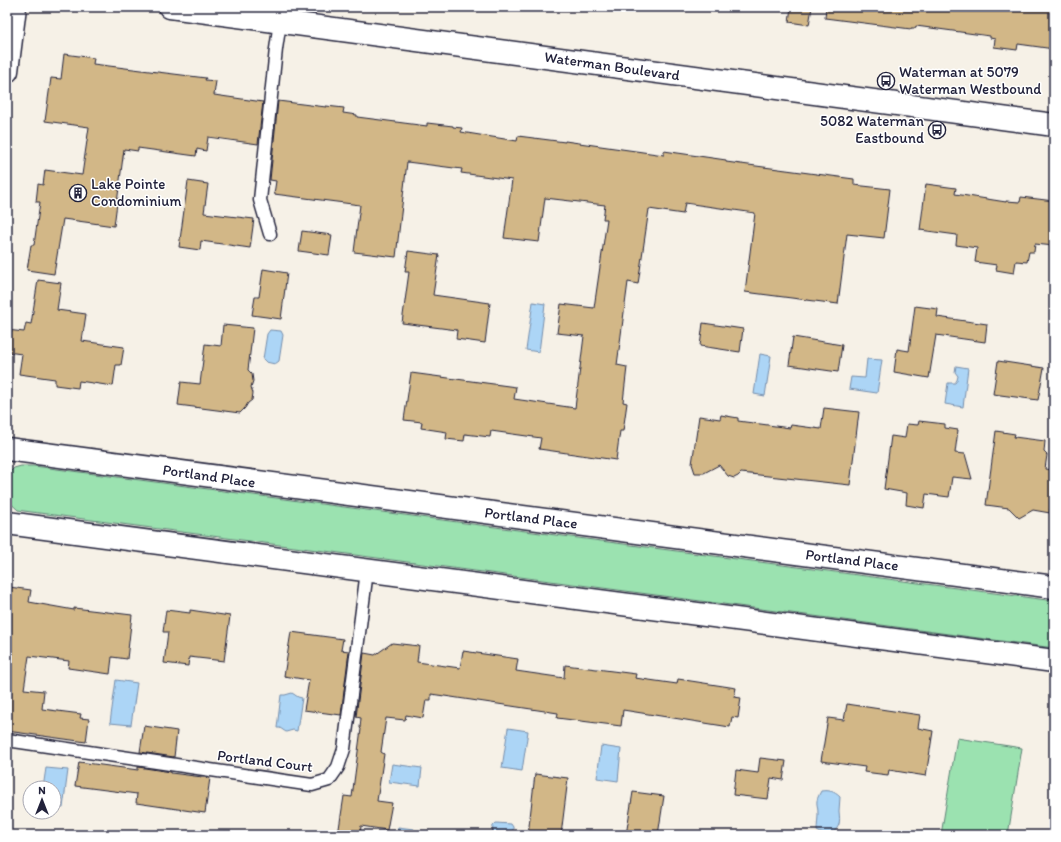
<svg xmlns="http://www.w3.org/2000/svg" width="1061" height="842" viewBox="0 0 1061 842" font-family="Itim,sans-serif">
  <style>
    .green { fill: #9be2b0; stroke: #5e8276 }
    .water { fill: #acd5f6; stroke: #758dab }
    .building { fill: #d2b787; stroke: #22223b }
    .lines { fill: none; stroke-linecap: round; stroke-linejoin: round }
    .lane-casing { stroke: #22223b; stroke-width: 15 }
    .street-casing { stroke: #22223b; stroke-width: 25 }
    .lane { stroke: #fff; stroke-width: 12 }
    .street { stroke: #fff; stroke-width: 22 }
    .labels { text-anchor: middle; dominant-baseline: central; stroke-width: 3; stroke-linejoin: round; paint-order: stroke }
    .street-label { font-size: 15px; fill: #22223b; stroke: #fff }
    .poi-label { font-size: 15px; fill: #22223b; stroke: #fff; text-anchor: start }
  </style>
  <rect width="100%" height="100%" fill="#f6f1e7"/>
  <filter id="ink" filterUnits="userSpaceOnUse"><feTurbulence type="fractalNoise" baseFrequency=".025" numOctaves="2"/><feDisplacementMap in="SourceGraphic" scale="8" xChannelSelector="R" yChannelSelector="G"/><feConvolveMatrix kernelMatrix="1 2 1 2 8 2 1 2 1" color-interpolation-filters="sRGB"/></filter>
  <g filter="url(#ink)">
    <path class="green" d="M21,466H34L1054,601V648L24,511L18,510L7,500V475L14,468Z
      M957,738L1022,748L1008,835H941Z"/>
    <path class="water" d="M533,302L545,304L539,352L526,350Z
      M270,330L281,331L283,335L279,361L275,364L266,362L263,359L267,334Z
      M760,354L771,356L765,396L754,394Z
      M867,359L882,360L877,393L849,389L851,377L865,378Z
      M956,366L968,368L963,407L945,404L948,383H955L957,380L958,376L955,372Z
      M116,680L137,683L131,725L110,723Z
      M292,693L298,697L302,698L297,731L293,730L286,732L280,728H277L281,695H285Z
      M508,728L528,731L522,771L502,768Z
      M601,746L621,749L618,781L597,778Z
      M392,764L422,768L420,786L389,782Z
      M46,768L68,770L63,808L54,807V788H43Z
      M821,791C829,790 834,791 840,797C840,802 839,806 839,811C840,823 841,825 831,835L821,833L817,831C817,825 818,819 818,814C818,802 814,804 821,791Z
      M496,823L511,824L513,827V835H492L493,826Z
      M398,827L414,829L413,835H397Z"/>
    <path class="building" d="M791,7H812L809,25L789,22Z
      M826,7H1054V49L1018,44L1017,50L994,47L995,39L990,38V36L916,26L915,28H911V29L825,18Z
      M64,54L94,58L93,64L206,78L205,80L216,81L214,95L263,102L258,144L208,137L206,151L197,149L196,156L138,148V151L124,149L114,226L63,219L54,274L27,270L31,245H34L40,202H36L38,184L43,185L45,170L82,175L89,127L45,121L51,78L61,79Z
      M278,101L326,107V106L344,108L343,113L357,115V117L427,126V123L453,126V127L462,128L461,132L517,141L518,136L565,142V141L664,155V151L726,160V162L854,179V185L890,189L884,238L847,234L838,304L745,292L755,213L685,203L683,214L649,209L638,284L628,282L617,365L627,367L623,402L627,403L623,431H620L616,460L539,449L541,438L491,431L490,437L465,434L464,441L446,439L447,432L421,428L422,422L404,420L411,373L516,387L514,399L575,408L584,336L557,333L561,304L594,308L607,219H603L605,205L545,198L539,242L504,238L512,180L461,173L462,169L407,162L396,257L354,252L360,205L274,194L276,181L270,180Z
      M188,181L208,184L204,213L254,219L250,248L201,241L200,250L179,247Z
      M926,184L956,188L955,194L1006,202V201L1020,202L1021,197L1054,201V246L1035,244L1034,252H1029L1027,262L1016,261L1014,273L996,270L997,265L975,262L977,248L956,245L957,235L920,230Z
      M302,231L332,235L329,255L299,251Z
      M408,251L439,255L433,295L490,303L485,343L456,339L457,330L402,323L409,272H405Z
      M263,269L287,273L281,319L252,315L255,297H259Z
      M38,280L61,283L57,310L86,314L82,341L124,347L121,365H116L113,386L79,381L78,388L55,385V379L19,374L22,354L7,352V330L24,332L26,323L31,324Z
      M915,306L938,309L937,317L987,324L985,342L936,335L929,378L894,372L897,349L909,351Z
      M703,323L743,329L740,352L700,346Z
      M223,325L253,328L248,370L252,374L253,381L251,387L253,393L252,400L248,403L245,408L240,413L178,405L181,382L200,384L205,344L221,346Z
      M793,337L842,345L838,372L789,365Z
      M998,361L1044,368L1038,400L993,394Z
      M824,408L859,412L850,485L741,473L738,476L734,478L728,476L719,465L704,473H695L692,464L699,416L720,419L721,415L738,418V421L790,428L791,425L821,429Z
      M919,421L945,424V428L958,430L955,453L965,454L972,479L952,477L949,497L926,494L924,508L906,505L907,493L884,489L891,436L905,438L907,424L918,425Z
      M996,431L1015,434L1014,437L1045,441L1044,452L1047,455L1045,469L1054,470V509H1050V513L1033,510L1019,518L1009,508L986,505Z
      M9,587L31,590L29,602L74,610V608L132,615L127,659L112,657L110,674L68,668L69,661L29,656L24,689L44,691L42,709L81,714L80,718L89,719L86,742L7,731V604Z
      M166,610L190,613V610L230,616L224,661L189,657L188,666L164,663L168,632H163Z
      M291,632L343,639L341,650L349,651L341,715L304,710L309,680L284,676Z
      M392,643L419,646L417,662L460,668L463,651L518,659L516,671L564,678L565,665L636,674L635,678L677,684L678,679L736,688L734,697L741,698L738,718L732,717L730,727L623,710L621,726L557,718L558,713L431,694V700H426L423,718L406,715L405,720L386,718L381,752L384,754L377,801L392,803L387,830L361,826L360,835H338L344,796L352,797L361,729L360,728L361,718L356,717L364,653L375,655Z
      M847,704L920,715L918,728L933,731L926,776L889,770L888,775L864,772L865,767L821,761L828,718L844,720Z
      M144,726L177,731L174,757L140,752Z
      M760,758L786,761L783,780L771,778L768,799L733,795L736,770L758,773Z
      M79,762L138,770V767L171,772V773L210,778L205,813L136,803L137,794L75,786Z
      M535,774L568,778L561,835H528Z
      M633,792L664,796L658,835H626Z"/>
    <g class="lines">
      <defs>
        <path id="lane" d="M270,234L260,200L264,162L276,49L280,22
          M7,740L312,785L329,780L338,767L344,749L367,571"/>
        <path id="street" d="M170,7L1054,125
          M7,71L15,7
          M7,449L1054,587
          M7,523L1054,661"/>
      </defs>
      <use href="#lane" class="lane-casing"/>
      <use href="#street" class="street-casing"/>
      <use href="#lane" class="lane"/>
      <use href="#street" class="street"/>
    </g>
  </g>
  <defs>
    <symbol id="bus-ring" viewBox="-11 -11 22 22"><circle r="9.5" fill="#fff" stroke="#22223b" stroke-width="1.5"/><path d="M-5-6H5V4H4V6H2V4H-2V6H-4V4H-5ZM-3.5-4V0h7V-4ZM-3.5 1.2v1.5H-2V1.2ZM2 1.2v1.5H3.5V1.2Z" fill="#22223b"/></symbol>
    <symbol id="building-ring" viewBox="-11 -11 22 22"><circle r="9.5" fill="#fff" stroke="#22223b" stroke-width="1.5"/><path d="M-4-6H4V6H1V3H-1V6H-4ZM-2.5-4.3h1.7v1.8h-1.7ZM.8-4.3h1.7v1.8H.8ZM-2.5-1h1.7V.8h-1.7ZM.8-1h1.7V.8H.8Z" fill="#22223b"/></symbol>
  </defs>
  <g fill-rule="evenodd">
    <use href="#bus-ring" x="876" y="71" width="20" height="20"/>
    <use href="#bus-ring" x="927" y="120" width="20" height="20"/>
    <use href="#building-ring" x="68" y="183" width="20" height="20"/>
  </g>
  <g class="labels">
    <g class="street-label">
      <text transform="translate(612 66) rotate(8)">Waterman Boulevard</text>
      <text transform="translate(209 476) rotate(8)">Portland Place</text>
      <text transform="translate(531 518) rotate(7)">Portland Place</text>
      <text transform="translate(852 560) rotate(7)">Portland Place</text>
      <text transform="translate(265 761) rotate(7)">Portland Court</text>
    </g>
    <g class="poi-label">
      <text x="899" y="72">Waterman at 5079<tspan x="899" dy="17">Waterman Westbound</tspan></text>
      <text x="924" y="121" text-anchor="end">5082 Waterman<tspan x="924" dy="17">Eastbound</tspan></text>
      <text x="91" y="184">Lake Pointe<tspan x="91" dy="17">Condominium</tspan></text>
    </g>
  </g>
  <rect width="1061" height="842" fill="none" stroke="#fff" stroke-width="24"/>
  <rect x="12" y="12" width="1037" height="818" fill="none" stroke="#22223b" stroke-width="1.5" filter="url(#ink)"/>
  <g transform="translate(42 800)"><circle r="19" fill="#ffffff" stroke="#a7a7b1"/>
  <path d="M0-3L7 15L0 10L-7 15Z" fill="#22223b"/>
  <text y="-6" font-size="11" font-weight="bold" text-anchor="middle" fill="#22223b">N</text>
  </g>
</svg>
